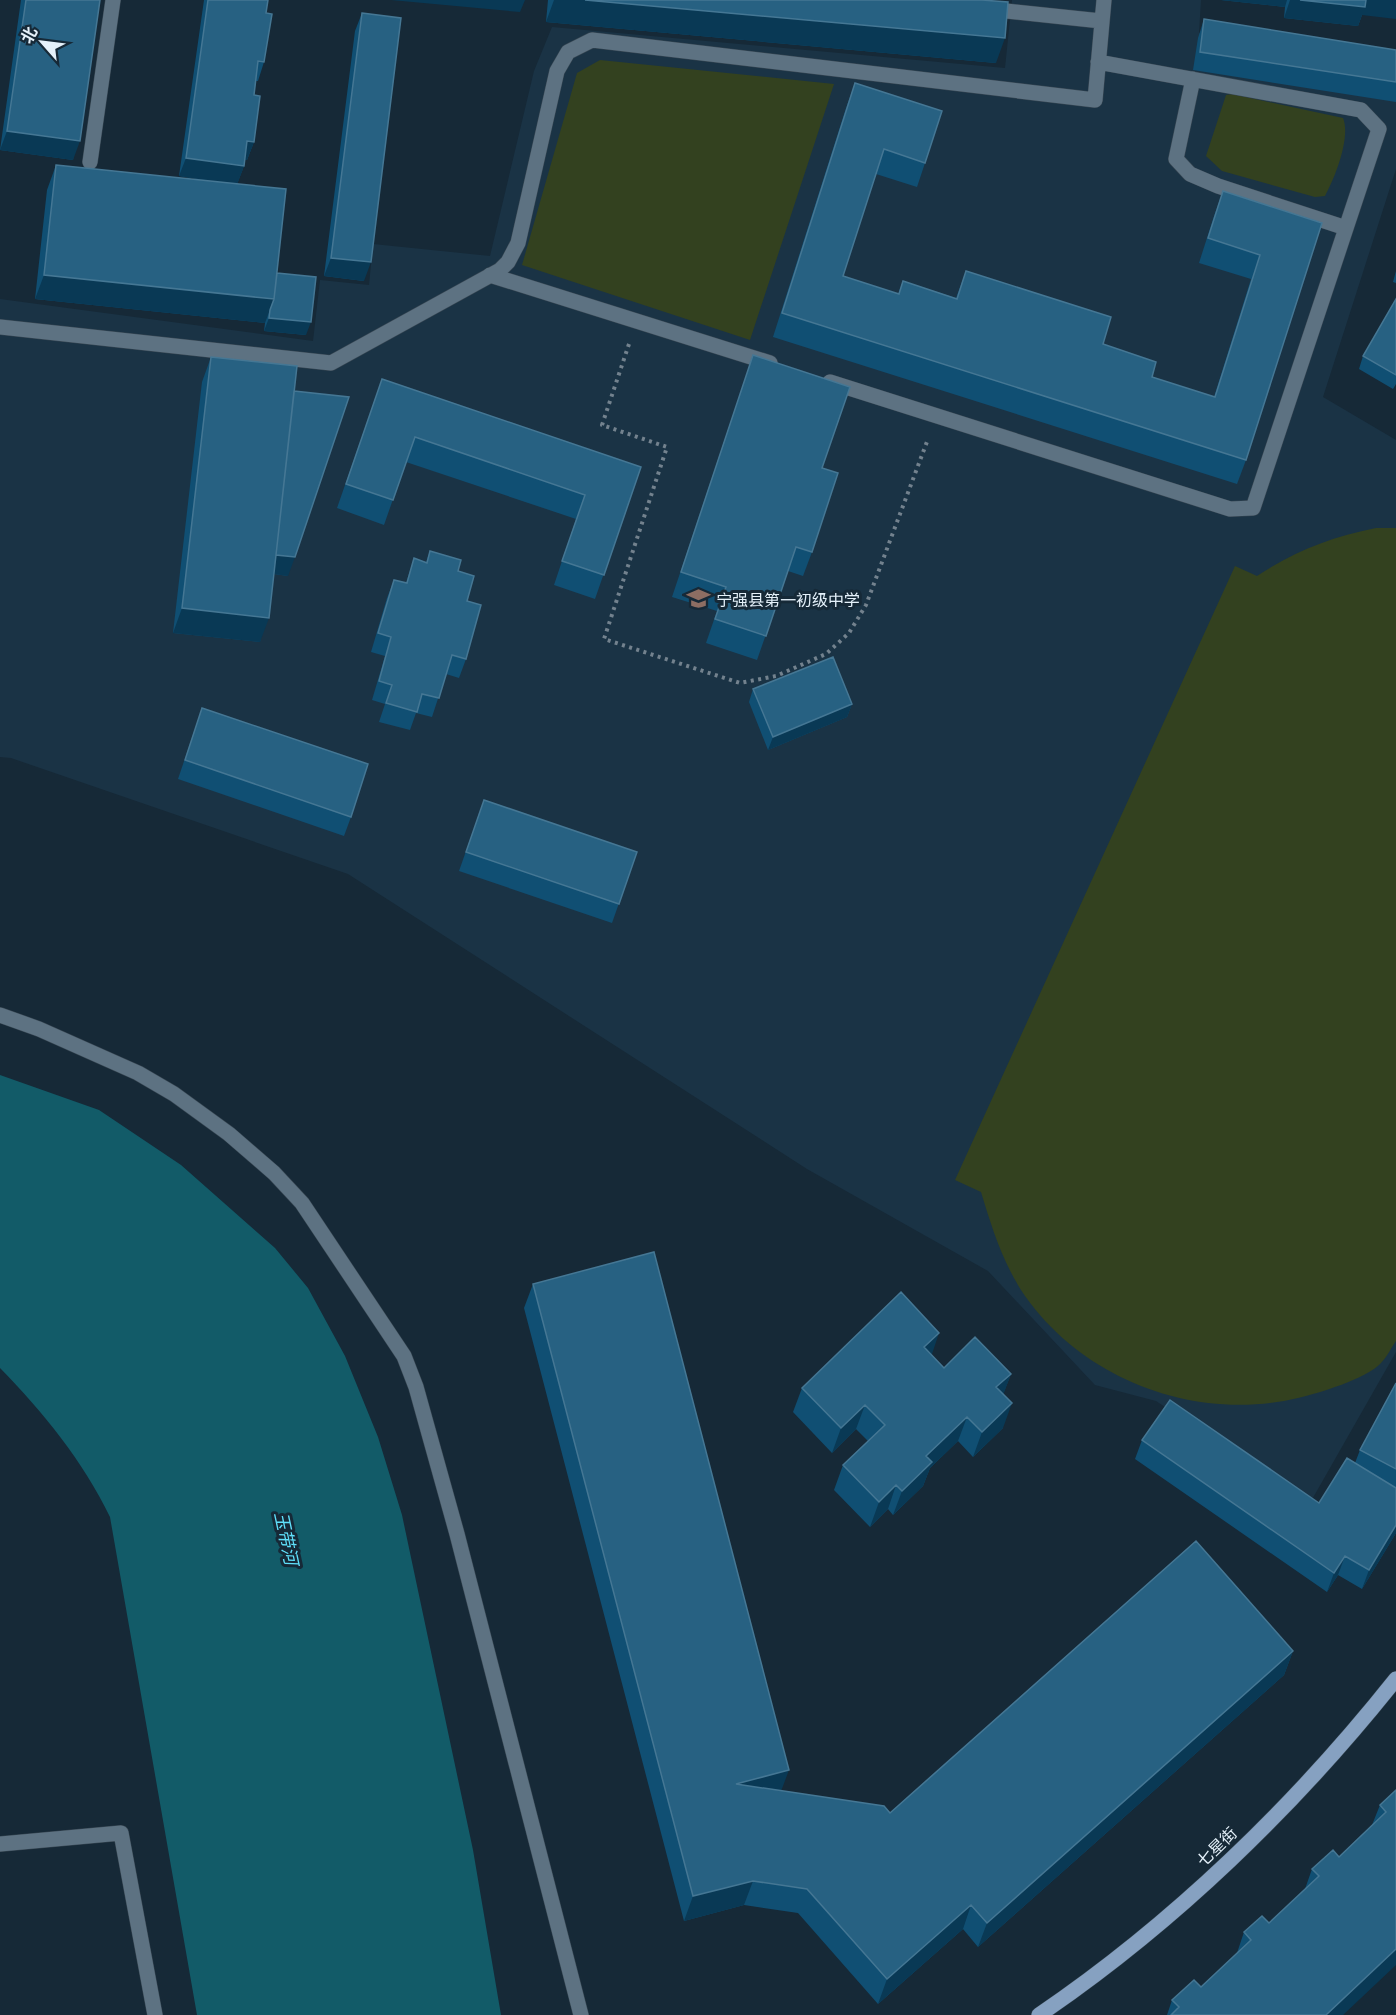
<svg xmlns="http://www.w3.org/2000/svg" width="1396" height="2015" viewBox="0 0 1396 2015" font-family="Georgia,'Noto Sans SC',serif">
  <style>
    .built { fill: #1a3345 }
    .green { fill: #33411f }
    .water { fill: #125b68 }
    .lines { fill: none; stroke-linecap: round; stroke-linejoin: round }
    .minor-casing { stroke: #384753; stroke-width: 16 }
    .major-casing { stroke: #384753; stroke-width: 16 }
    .path { stroke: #73828e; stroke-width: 4; stroke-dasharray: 3 4.5; stroke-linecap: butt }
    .minor { stroke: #5d7282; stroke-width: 15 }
    .major { stroke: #86a1c1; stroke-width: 15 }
    .wall { fill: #104f73 }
    .shaded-wall { fill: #093955 }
    .building { fill: #276182; stroke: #457794; stroke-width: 1.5 }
    .labels { text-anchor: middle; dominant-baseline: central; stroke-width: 6; stroke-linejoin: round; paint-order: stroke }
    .poi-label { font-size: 16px; fill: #e5f1fa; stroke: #162937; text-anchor: start }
    .street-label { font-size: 16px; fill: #e5f1fa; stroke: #162937 }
    .water-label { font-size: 18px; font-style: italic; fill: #5fdffa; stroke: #162937 }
  </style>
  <rect width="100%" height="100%" fill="#162937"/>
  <path class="built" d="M1012,0H1201L1199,33L1396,53V169L1323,397L1396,440V1352L1310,1503L1156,1401L1095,1385L988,1271L807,1169L348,874L11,758L0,757V299L313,341L320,280L369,285L373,244L490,256L534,71L552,27L1005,68Z"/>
  <path class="green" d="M600,60L834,84L750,340L522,265L577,73Z
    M1232,94L1343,118C1351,137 1335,178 1325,196L1315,197L1222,171L1206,156L1226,95Z
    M1376,528H1396V1341C1391,1348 1387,1357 1381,1363C1366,1379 1319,1393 1298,1398C1197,1422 1085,1381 1025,1296C1003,1264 992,1228 981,1192L955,1180L1235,566L1257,576C1295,551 1331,537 1376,528Z"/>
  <path class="water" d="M0,1075L99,1110L181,1165L275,1248L308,1288L345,1356L378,1437L402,1515L473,1850L501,2015H197L110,1517C83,1461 43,1412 0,1368Z"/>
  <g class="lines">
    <defs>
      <path id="minor" d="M988,9L1101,21
        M1193,79L1176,159L1190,174L1218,186L1346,228
        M90,162L113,0
        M490,275L770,363
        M0,327L331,363L500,270L508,262L518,243L557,71L568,52L592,40L1095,100L1104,0
        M830,382L1230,509L1253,508L1379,129L1361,110L1098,62
        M0,1015L39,1029L138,1073L174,1094L229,1134L274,1173L302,1203L404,1356L416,1387L457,1534L581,2015
        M0,1844L121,1833L155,2015"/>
      <path id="major" d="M1039,2015C1173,1924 1295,1806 1396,1679"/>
    </defs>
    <use href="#minor" class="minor-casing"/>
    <use href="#major" class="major-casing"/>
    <path class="path" d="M629,344L602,425L667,447L604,639L740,683L776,676L826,654L849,633L866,605L928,439"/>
    <use href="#minor" class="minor"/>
    <use href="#major" class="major"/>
  </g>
  <path class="wall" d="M21,0H100L73,160L0,150Z
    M204,0H268L266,13L264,62L258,81H256L254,95V142L247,160H245L244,166L237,184L277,273L306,335L264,331L265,323L35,299L47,190L56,165L230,184L179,176Z
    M548,0H982L996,63L546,22Z
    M1221,0H1396L1362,15L1358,26L1284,18L1285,7Z
    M362,13L364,281L324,276L355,31Z
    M1204,19L1396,50V102L1193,70L1198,38Z
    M855,83L925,163L917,187L876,174L843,276L898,294L903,281L956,298L966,271L1103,344L1152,377L1214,397L1251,279L1199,263L1214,216L1223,191L1322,223L1246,460L1237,484L773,337L846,108Z
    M1396,271V283L1393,282Z
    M1396,299V384L1393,389L1359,369L1363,356Z
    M753,355L822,468L812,552L803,576L788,571L757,660L706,643L717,611L672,597Z
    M211,357L294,391L288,576L274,574L260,642L173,633L202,382Z
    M382,379L641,467L595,599L554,585L576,519L406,462L384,525L337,508Z
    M430,551L458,571L467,601L466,659L459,678L446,674L432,717L416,713L410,730L379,722L385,704L372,700L385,656L371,652L387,598L394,580L406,583L414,558L426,562Z
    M753,689L852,704L847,717L768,750L749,702Z
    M202,708L351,817L344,836L178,779Z
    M484,800L637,852L612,923L459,871Z
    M533,1284L781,1791L890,1813L1293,1651L1284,1675L978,1947L963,1929L878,2004L798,1913L744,1905L684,1921L524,1308Z
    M931,1355L944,1368L1011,1374L1003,1394V1428L973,1457L958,1441L930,1468L923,1486L893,1515L888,1509L870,1527L834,1490L843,1465L868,1441L856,1429L832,1453L793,1412L802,1388Z
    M1396,1383V1533L1362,1589L1338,1575L1327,1592L1135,1459L1142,1440L1319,1503L1355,1463L1360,1450Z
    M1396,1790L1343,2015H1167L1172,2000L1201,1987L1237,1953L1244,1932L1269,1923L1305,1889L1312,1869L1339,1857L1372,1825L1380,1805Z"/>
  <path class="shaded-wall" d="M391,0H525L520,12Z
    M554,0H585L1005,38L996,63L546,22Z
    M1221,0H1287L1285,7Z
    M1290,0H1396V19L1362,15L1358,26L1284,18Z
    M7,131L80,141L73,160L0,150Z
    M247,141L254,142L247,160H240Z
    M186,158L244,166L237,185L179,176Z
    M331,258L371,262L364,281L324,276Z
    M44,275L274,299L265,323L35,299Z
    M269,318L311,322L306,335L264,331Z
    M274,554L295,557L288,576L267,573Z
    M182,608L269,618L260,642L173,633Z
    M852,704L847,717L768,750L773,737Z
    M939,1333L931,1357L924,1347Z
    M1011,1374L1002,1398L996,1387Z
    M1012,1403L1003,1428L973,1457L982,1432Z
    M865,1405L856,1429L832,1453L841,1428Z
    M967,1417L958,1441L930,1468L923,1486L893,1515L902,1491L926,1456Z
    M896,1485L888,1509L870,1527L879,1502Z
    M1396,1525V1533L1362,1589L1369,1570Z
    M1345,1556L1338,1575L1327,1592L1334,1573Z
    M1293,1651L1284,1675L978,1947L987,1923Z
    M789,1770L780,1794L736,1784Z
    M753,1881L744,1905L684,1921L693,1896Z
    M971,1905L963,1929L878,2004L887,1979Z
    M1396,1949V1965L1343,2015H1326Z"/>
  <path class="building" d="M26,0H100L80,141L7,131Z
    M208,0H268L266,13L272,14L264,62L258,61L254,95L260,96L254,142L247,141L244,166L186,158Z
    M585,0H982L1008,2L1005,38Z
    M1300,0H1366L1365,7Z
    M362,13L401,18L371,262L331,258Z
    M1204,19L1396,50V82L1200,52Z
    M855,83L942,111L925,163L884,149L843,276L899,294L903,281L957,299L966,271L1111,317L1103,344L1156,362L1152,377L1215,397L1260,255L1208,238L1223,191L1322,223L1246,460L782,313Z
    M56,165L286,189L274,299L44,275Z
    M277,273L316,277L311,322L269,318L270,310L274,299Z
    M1396,299V375L1363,356Z
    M753,355L850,387L822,468L838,473L812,552L796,547L766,636L715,619L726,587L681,572Z
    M211,357L297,366L269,618L182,608Z
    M382,379L641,467L604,575L562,561L585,495L415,437L393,500L346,484Z
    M294,391L349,397L295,557L276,555Z
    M430,551L461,560L458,571L474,576L467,601L481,605L466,659L452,655L439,698L422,694L417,712L386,703L392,685L379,681L391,637L378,633L394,580L407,583L414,558L427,563Z
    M833,657L852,704L773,737L753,689Z
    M202,708L368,764L351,817L185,760Z
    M484,800L637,852L619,904L466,852Z
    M654,1252L789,1770L736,1784L884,1806L890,1813L1196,1541L1293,1651L987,1923L971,1905L887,1979L807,1889L753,1881L693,1896L533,1284Z
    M901,1292L939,1333L924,1347L944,1368L975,1337L1011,1374L996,1387L1012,1403L982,1432L967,1417L926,1456L932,1462L902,1491L896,1485L879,1502L843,1465L885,1425L865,1405L841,1428L802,1388Z
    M1396,1383V1469L1360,1450Z
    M1170,1400L1319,1503L1347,1458L1396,1488V1525L1369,1570L1345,1556L1334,1573L1142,1440Z
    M1396,1790V1949L1326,2015H1171L1179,2007L1172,2000L1194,1980L1201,1987L1251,1940L1244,1932L1262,1916L1269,1923L1319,1876L1312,1869L1333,1850L1339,1857L1386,1812L1380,1805Z"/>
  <defs>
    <symbol id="school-bare" viewBox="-9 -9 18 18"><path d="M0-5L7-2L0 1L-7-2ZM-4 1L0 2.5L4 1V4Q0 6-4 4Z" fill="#8d6e63" stroke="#162937" stroke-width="2.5" paint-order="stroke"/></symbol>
  </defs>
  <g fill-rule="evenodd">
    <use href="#school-bare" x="682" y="582" width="33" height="33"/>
  </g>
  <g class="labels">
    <g class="poi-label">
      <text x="716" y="599">宁强县第一初级中学</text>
    </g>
    <g class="street-label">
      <text transform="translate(1216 1846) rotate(-44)">七星街</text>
    </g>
    <g class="water-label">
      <text transform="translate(288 1538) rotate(78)">玉带河</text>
    </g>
  </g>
  <g transform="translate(42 42) rotate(298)" stroke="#162937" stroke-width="4.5" paint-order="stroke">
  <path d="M0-4.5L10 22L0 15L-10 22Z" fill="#e5f1fa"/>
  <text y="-9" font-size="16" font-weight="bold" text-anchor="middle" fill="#e5f1fa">北</text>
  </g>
</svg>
